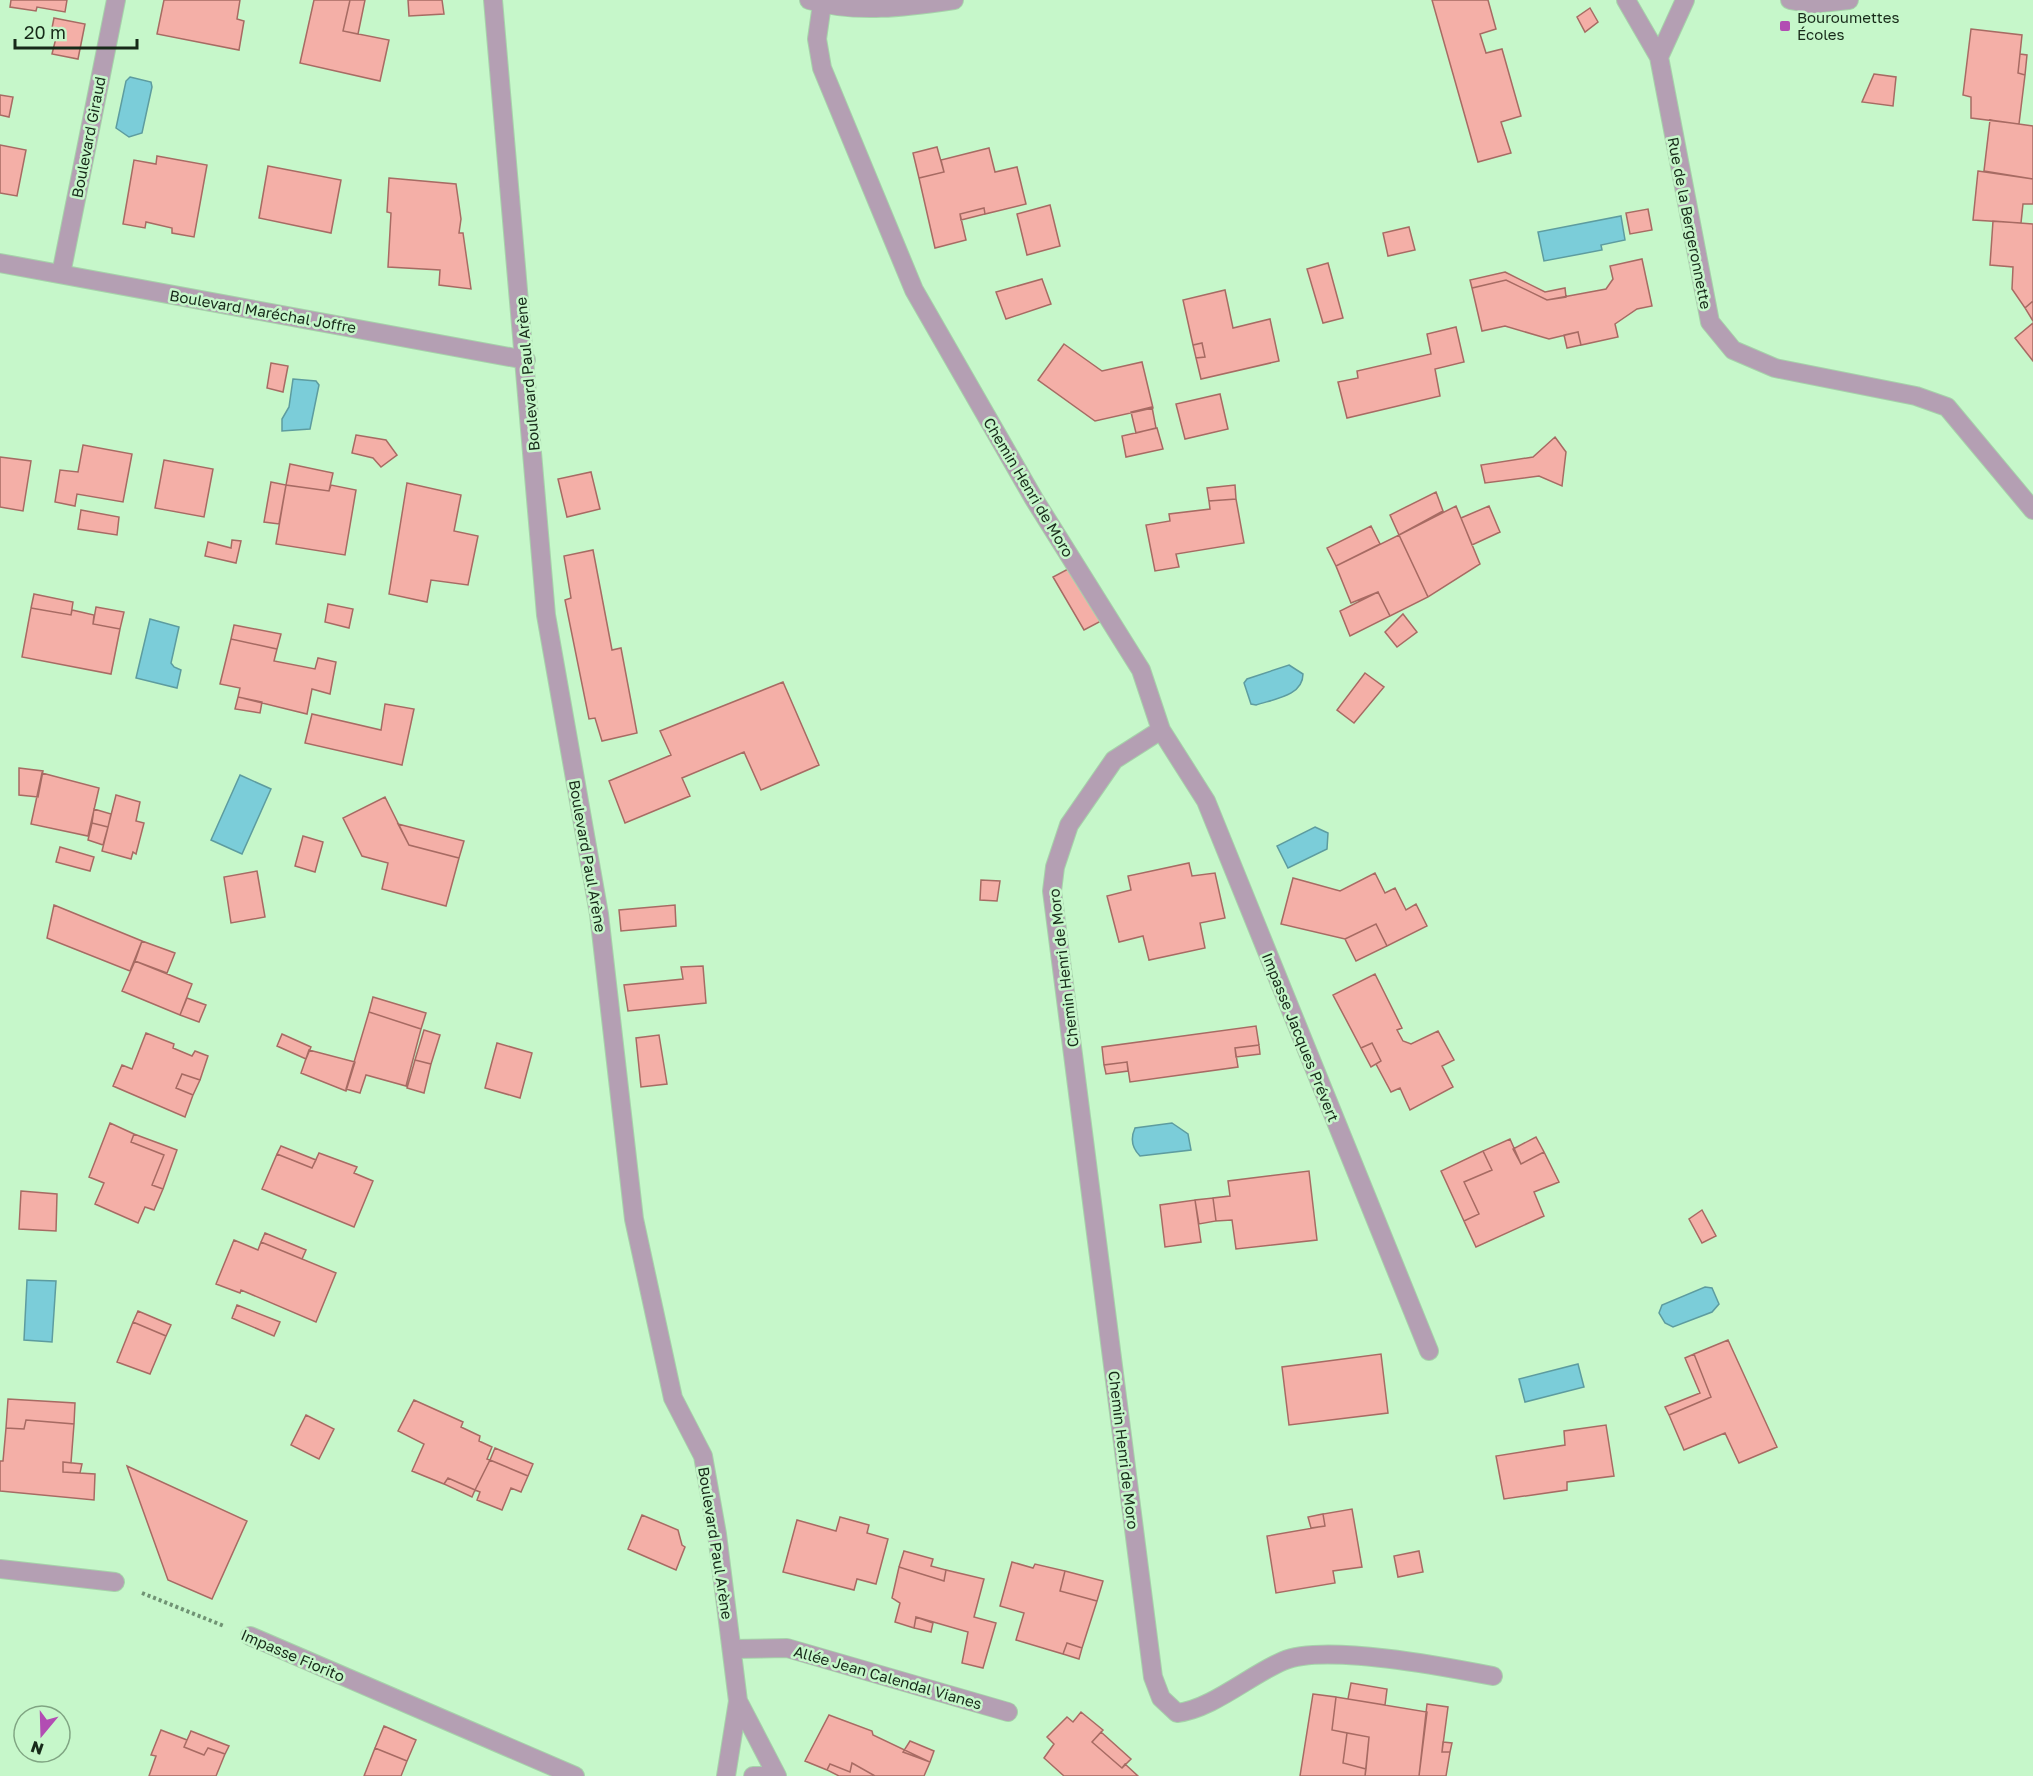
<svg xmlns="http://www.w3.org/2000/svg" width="2033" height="1776" viewBox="0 0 2033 1776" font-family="'Golos Text',sans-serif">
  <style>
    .water { fill: #7bcdd9; stroke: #5d9c9f; stroke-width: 1.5 }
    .building { fill: #f4afa7; stroke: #a76b63; stroke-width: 1.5 }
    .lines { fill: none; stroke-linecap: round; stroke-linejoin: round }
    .lane-casing { stroke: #a6d2aa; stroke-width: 20 }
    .street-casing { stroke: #a6d2aa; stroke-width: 20 }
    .path { stroke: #709374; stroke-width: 4; stroke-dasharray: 3 3; stroke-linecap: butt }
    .lane { stroke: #b49fb3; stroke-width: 18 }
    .street { stroke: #b49fb3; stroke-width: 18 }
    .poi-dot { fill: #b24db3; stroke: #c6f7ca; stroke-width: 2 }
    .labels { text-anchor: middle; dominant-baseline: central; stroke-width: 5; stroke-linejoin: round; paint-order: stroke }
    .poi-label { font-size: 15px; fill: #172a19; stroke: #c6f7ca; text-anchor: start }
    .street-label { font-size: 15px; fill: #172a19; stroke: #c6f7ca }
  </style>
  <rect width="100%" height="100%" fill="#c6f7ca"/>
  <path class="water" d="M130,77L151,82L152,87L142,133L129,137L116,128L126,81Z
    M1621,216L1625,240L1601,245L1602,250L1544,261L1538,232Z
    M293,379L316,381L319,385L310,429L282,431V419L289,407Z
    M150,619L179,627L171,663L174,667L181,670L177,688L136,678Z
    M1289,665L1303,674C1303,696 1274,699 1256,705L1251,704L1244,683L1247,679Z
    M240,775L271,789L242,854L211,840Z
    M1315,827L1328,833L1327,849L1288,868L1277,846Z
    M1172,1123L1188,1134L1191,1150L1140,1156C1132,1148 1130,1139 1135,1128Z
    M27,1280L56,1281L52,1342L24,1340Z
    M1705,1287L1712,1288L1719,1304L1712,1312L1673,1327L1665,1323L1659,1313L1662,1305Z
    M1578,1364L1584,1387L1525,1402L1519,1379Z"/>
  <path class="building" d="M11,0H67L65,12L37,7L36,11L10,7Z
    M164,0H240L237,19L244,21L239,50L157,34Z
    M314,0H350L343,31L389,40L380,81L300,63Z
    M350,0H365L358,34L343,31Z
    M408,0H442L444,14L409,16Z
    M1432,0H1488L1496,29L1480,34L1486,53L1502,49L1521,116L1501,122L1511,153L1478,162Z
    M1590,8L1598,22L1585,32L1577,17Z
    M54,18L85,24L78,59L52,54L56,38H50Z
    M1971,29L2022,35L2018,73L2025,75L2019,124L1971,118V97L1963,95Z
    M2020,54L2027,55L2025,75L2018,73Z
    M1874,74L1896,77L1893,106L1862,102Z
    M0,95L13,97L9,117L0,115Z
    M1990,120L2033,126V179L1984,171Z
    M0,145L26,150L17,196L0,193Z
    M937,147L944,172L919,178L913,153Z
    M989,148L995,172L1017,167L1026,204L985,214L984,208L960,214L966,240L935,248L919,178L944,172L941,160Z
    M157,156L207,165L194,237L172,233V228L146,222L145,228L123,224L134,160L156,164Z
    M268,166L341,180L331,233L259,218Z
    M1978,171L2033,179V204H2023L2021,223L1973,220Z
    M389,178L456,184L461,219L459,233H463L471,289L439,285L440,270L388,267L391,213L387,212Z
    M1050,205L1060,246L1027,255L1017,214Z
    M984,208L985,214L961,220L960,214Z
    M1648,209L1652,230L1630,234L1626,213Z
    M1993,221L2033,224V301L2025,308L2012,289L2013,267L1990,265Z
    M1409,227L1415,250L1388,256L1383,233Z
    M1642,259L1652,306L1637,309L1615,324L1618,337L1581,345L1578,332L1549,339L1505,326L1482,331L1472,288L1506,280L1547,300L1606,289L1613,279L1610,266Z
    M1328,263L1343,318L1323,323L1307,269Z
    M1505,272L1545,292L1565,288L1566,297L1547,300L1506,280L1472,288L1470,280Z
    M1042,279L1051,304L1006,319L996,292Z
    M1225,290L1233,328L1270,319L1279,361L1201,379L1196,358L1205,357L1202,343L1193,345L1183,300Z
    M2033,301V321L2025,308Z
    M2033,323V361L2015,338Z
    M1456,327L1464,362L1435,369L1440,396L1347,418L1338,382L1358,378L1357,371L1431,354L1427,334Z
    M1578,332L1581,345L1567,348L1564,335Z
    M1202,343L1205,357L1196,358L1193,345Z
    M1064,344L1102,371L1142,362L1153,408L1095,421L1038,380Z
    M271,363L288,366L283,392L267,388Z
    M1220,394L1228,429L1185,439L1176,404Z
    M1152,407L1156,428L1136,433L1131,412Z
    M1157,428L1163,449L1126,457L1122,436Z
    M356,435L386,440L397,455L381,467L373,458L352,453Z
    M1555,437L1566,452L1562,486L1539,476L1485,483L1481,465L1533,457Z
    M83,445L132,454L123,502L77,494L75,506L55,502L60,470L78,472Z
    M0,457L31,461L23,511L0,507Z
    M164,460L213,469L204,517L155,508Z
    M290,464L333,473L329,491L286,485Z
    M591,472L600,509L567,517L558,479Z
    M271,482L286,485L279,524L264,522Z
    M407,483L461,495L454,531L478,536L468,585L431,580L427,602L389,594Z
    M286,485L329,491L331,485L356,490L345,555L276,544Z
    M1235,485L1236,499L1209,501L1207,488Z
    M1436,492L1443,511L1399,535L1390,515Z
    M1236,499L1244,543L1176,554L1179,567L1155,571L1146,525L1170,521L1169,514L1210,509L1209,501Z
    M1456,506L1480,564L1428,597L1399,535Z
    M1489,506L1500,532L1472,545L1461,518Z
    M81,510L119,517L117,535L78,529Z
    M1371,526L1380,544L1336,566L1327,548Z
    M1399,535L1428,597L1390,616L1378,592L1351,603L1336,566Z
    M232,540L241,541L236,563L205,556L208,542L231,548Z
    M593,550L612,650L621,648L637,733L602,741L595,718L589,719L565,600L571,598L564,556Z
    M1070,568L1103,620L1084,630L1053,577Z
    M1378,592L1390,616L1350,636L1340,611Z
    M34,594L73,602L71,615L31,608Z
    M328,604L353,609L349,628L325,622Z
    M96,607L124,612L120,629L93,624Z
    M31,608L71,615L72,610L94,615L93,624L120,629L111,674L22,657Z
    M1403,614L1417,632L1397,647L1385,632Z
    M234,625L281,634L277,649L231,639Z
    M231,639L277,649L274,661L315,669L318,658L336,662L330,694L312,689L307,714L238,697L240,688L220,684Z
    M1365,673L1384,687L1354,723L1337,710Z
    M783,682L819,765L761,790L744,752L682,778L690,796L625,823L609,781L671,755L660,731Z
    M238,697L262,702L260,713L235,709Z
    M385,704L414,709L402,765L305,743L312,714L381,730Z
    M19,768L43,771L38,797L19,795Z
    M42,773L99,788L88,836L31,824Z
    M116,795L140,802L136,821L144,823L136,854L133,852L131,859L102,851Z
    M385,797L409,845L459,858L446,906L382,889L388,863L362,856L343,818Z
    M94,809L111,814L108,827L92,823Z
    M92,823L108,827L103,845L88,840Z
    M398,824L464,841L459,858L409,845Z
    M303,836L323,842L315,872L295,866Z
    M60,847L94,857L90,871L56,862Z
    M1189,863L1192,876L1215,873L1225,918L1200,923L1205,948L1149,960L1143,936L1119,942L1107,896L1131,890L1128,876Z
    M257,871L265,917L231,923L224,877Z
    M1375,873L1385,893L1395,888L1406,910L1416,904L1427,926L1387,946L1376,924L1345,939L1281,924L1293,878L1340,891Z
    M981,880L1000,881L997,901L980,900Z
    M54,905L142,941L130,971L47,938Z
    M675,905L676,926L621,931L619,910Z
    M1376,924L1387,946L1356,961L1345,939Z
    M142,941L175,953L167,973L135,961Z
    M135,961L192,984L180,1015L122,991Z
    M703,966L706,1003L628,1011L624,985L683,979L681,967Z
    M1375,974L1402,1028L1397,1030L1403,1041L1411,1044L1438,1031L1454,1060L1442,1066L1453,1087L1410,1110L1400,1088L1391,1092L1376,1064L1381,1061L1372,1043L1361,1048L1333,995Z
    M373,997L426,1013L421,1029L369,1012Z
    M187,998L206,1005L199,1022L180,1015Z
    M369,1012L421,1029L406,1086L366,1075L360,1093L346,1089Z
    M1256,1026L1259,1045L1235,1048L1238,1067L1130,1082L1127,1062L1104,1065L1102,1047Z
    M424,1030L440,1035L431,1064L415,1060Z
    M146,1033L174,1044L173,1048L192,1056L195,1051L208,1056L200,1080L182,1074L176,1088L193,1095L185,1117L113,1086L122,1065L132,1069Z
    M282,1034L311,1047L306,1059L277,1046Z
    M659,1035L667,1084L641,1087L636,1038Z
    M497,1043L532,1053L520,1098L485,1088Z
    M1372,1043L1381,1061L1371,1067L1361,1048Z
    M1259,1045L1260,1054L1236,1057L1235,1048Z
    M309,1050L355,1062L346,1091L301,1073Z
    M415,1060L431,1064L424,1093L407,1088Z
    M1127,1062L1128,1071L1106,1074L1104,1065Z
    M182,1074L200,1080L193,1095L176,1088Z
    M110,1123L134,1134L131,1142L164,1155L152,1185L163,1189L154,1210L145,1207L138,1223L95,1204L104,1183L89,1177Z
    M134,1134L177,1150L163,1189L152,1185L164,1155L131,1142Z
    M1536,1137L1544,1152L1521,1164L1513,1149Z
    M1510,1139L1521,1164L1544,1152L1559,1182L1534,1192L1544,1216L1476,1247L1464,1221L1479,1214L1464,1182L1492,1170L1483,1151Z
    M281,1146L316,1160L312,1168L277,1154Z
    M1483,1151L1492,1170L1464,1182L1479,1214L1464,1221L1441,1171Z
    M319,1153L357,1167L354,1173L373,1181L354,1227L262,1189L277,1154L312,1168Z
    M1309,1171L1317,1240L1236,1249L1232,1220L1216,1221L1213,1198L1230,1196L1228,1181Z
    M21,1191L57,1194L56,1231L19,1229Z
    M1213,1198L1216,1221L1199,1224L1195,1200Z
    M1195,1200L1201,1242L1165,1247L1160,1205Z
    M1702,1210L1716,1236L1702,1243L1689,1219Z
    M265,1233L306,1250L302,1259L261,1242Z
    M234,1240L258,1250L261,1242L336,1273L316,1322L241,1290L240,1293L216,1284Z
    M237,1305L280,1322L274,1336L232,1318Z
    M138,1311L171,1325L166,1336L133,1322Z
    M133,1322L166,1336L150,1374L117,1362Z
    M1728,1340L1777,1447L1739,1463L1725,1433L1684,1450L1669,1415L1711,1397L1694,1354Z
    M1381,1354L1388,1413L1289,1425L1282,1367Z
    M1694,1354L1711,1397L1669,1415L1665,1407L1700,1393L1685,1358Z
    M8,1399L75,1403L74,1424L26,1420L24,1429L6,1428Z
    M414,1400L463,1422L461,1427L480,1436L479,1441L492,1447L487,1459L490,1460L475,1490L448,1478L444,1484L412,1471L424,1444L398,1431Z
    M306,1415L334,1429L319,1459L291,1445Z
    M26,1420L74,1424L71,1463L63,1462V1472L95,1474L94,1500L0,1491V1461H3L6,1428L24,1429Z
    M1606,1425L1614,1476L1567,1482V1490L1504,1499L1496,1456L1565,1445L1564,1431Z
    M495,1448L533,1464L528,1476L490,1460Z
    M490,1460L528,1476L521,1492L511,1488L502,1510L477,1500L480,1492L475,1490Z
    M63,1462L82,1464L80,1473L63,1472Z
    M127,1466L247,1521L212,1599L168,1580Z
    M448,1478L475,1490L472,1497L444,1484Z
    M1352,1509L1362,1567L1333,1571L1335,1583L1276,1593L1267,1536L1325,1526L1323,1514Z
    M1323,1514L1325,1526L1311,1528L1308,1517Z
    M642,1515L678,1530L682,1545L685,1547L676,1570L628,1549Z
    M840,1517L869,1525L867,1533L888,1539L876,1584L857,1579L854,1590L783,1572L797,1520L836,1531Z
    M904,1551L933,1559L931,1566L946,1570L944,1581L899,1567Z
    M1419,1551L1423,1572L1398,1577L1394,1556Z
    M1012,1562L1033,1568L1035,1564L1065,1571L1060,1591L1097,1601L1082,1648L1067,1643L1063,1654L1016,1640L1024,1613L1000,1606Z
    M899,1567L944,1581L946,1570L984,1579L974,1617L996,1623L983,1668L962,1663L968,1632L916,1617L914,1628L895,1622L900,1603L892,1598Z
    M1065,1571L1103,1581L1097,1601L1060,1591Z
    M916,1617L933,1623L931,1632L914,1628Z
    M1067,1643L1082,1648L1079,1659L1063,1654Z
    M1351,1683L1387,1689L1385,1705L1348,1699Z
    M1313,1694L1336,1697L1332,1730L1347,1733L1343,1763L1366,1769L1365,1776H1300Z
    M1336,1697L1427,1712L1419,1776H1365L1369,1737L1332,1730Z
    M1427,1704L1448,1707L1442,1752H1450L1446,1776H1419Z
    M1081,1712L1103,1730L1092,1742L1122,1768L1125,1764L1138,1776H1064L1044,1758L1054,1744L1047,1737L1067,1717L1073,1722Z
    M829,1715L872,1731L873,1735L930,1762L924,1776H875L852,1763L850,1772L830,1764L827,1770L805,1761Z
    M384,1726L416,1740L407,1761L375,1748Z
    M161,1730L187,1740L184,1747L204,1755L208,1748L225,1754L216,1776H149L156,1756L151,1755Z
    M191,1731L229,1746L225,1754L208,1748L204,1755L184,1747Z
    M1101,1732L1131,1759L1122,1768L1092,1742Z
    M1347,1733L1369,1737L1366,1769L1343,1763Z
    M910,1741L934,1751L930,1762L903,1752Z
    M1443,1742L1452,1743L1450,1752H1442Z
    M375,1748L407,1761L401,1776H364Z
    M852,1763L875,1776H839L827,1770L830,1764L850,1772Z"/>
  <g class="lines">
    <defs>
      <path id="lane" d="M732,1649L787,1648L1008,1712"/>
      <path id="street" d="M493,0L546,615L599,914L634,1219L673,1398L703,1456L717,1534L738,1701L726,1776
        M809,0C856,14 906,7 954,0
        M1626,0L1659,57L1710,322L1733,350L1775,368L1916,396L1947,407L2033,510
        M1790,0L1812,4L1849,0
        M822,4L817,39L822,68L914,290L1034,499L1141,670L1161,730L1206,801L1429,1351
        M1659,57L1685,0
        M0,263L526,360
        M61,274L116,0
        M1161,730L1114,760L1069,825L1055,867L1052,891L1153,1677L1161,1698L1177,1713C1212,1709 1250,1675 1283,1661C1323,1643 1447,1667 1493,1676
        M0,1569L115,1582
        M250,1636L575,1776
        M738,1701L777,1776
        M753,1776H774"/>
    </defs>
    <use href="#lane" class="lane-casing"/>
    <use href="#street" class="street-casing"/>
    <path class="path" d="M142,1593L224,1626"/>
    <use href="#lane" class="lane"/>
    <use href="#street" class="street"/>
  </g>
  <rect class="poi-dot" x="1779" y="20" width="12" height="12" rx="3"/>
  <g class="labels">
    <g class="poi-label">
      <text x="1797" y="17">Bouroumettes<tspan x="1797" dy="17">Écoles</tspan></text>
    </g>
    <g class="street-label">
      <text transform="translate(88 137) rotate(-79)">Boulevard Giraud</text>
      <text transform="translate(1690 223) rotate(79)">Rue de la Bergeronnette</text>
      <text transform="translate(263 311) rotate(10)">Boulevard Maréchal Joffre</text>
      <text transform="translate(527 374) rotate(-95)">Boulevard Paul Arène</text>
      <text transform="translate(1029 487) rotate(59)">Chemin Henri de Moro</text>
      <text transform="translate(588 856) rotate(80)">Boulevard Paul Arène</text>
      <text transform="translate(1063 968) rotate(-97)">Chemin Henri de Moro</text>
      <text transform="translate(1301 1037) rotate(68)">Impasse Jacques Prévert</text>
      <text transform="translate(1124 1450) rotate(83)">Chemin Henri de Moro</text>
      <text transform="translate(716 1543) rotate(81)">Boulevard Paul Arène</text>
      <text transform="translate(293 1655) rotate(23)">Impasse Fiorito</text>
      <text transform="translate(888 1677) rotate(16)">Allée Jean Calendal Vianes</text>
    </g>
  </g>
  <g transform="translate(42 1734) rotate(199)"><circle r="28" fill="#c6f7ca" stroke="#80a583" stroke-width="1.5"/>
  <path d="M0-4.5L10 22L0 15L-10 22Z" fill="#b24db3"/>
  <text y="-9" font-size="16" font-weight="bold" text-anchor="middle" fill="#172a19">N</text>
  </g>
  <path d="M15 39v9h122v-9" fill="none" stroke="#172a19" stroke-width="3"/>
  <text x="24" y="39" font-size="18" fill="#172a19" stroke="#c6f7ca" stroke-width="4.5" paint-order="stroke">20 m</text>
</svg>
